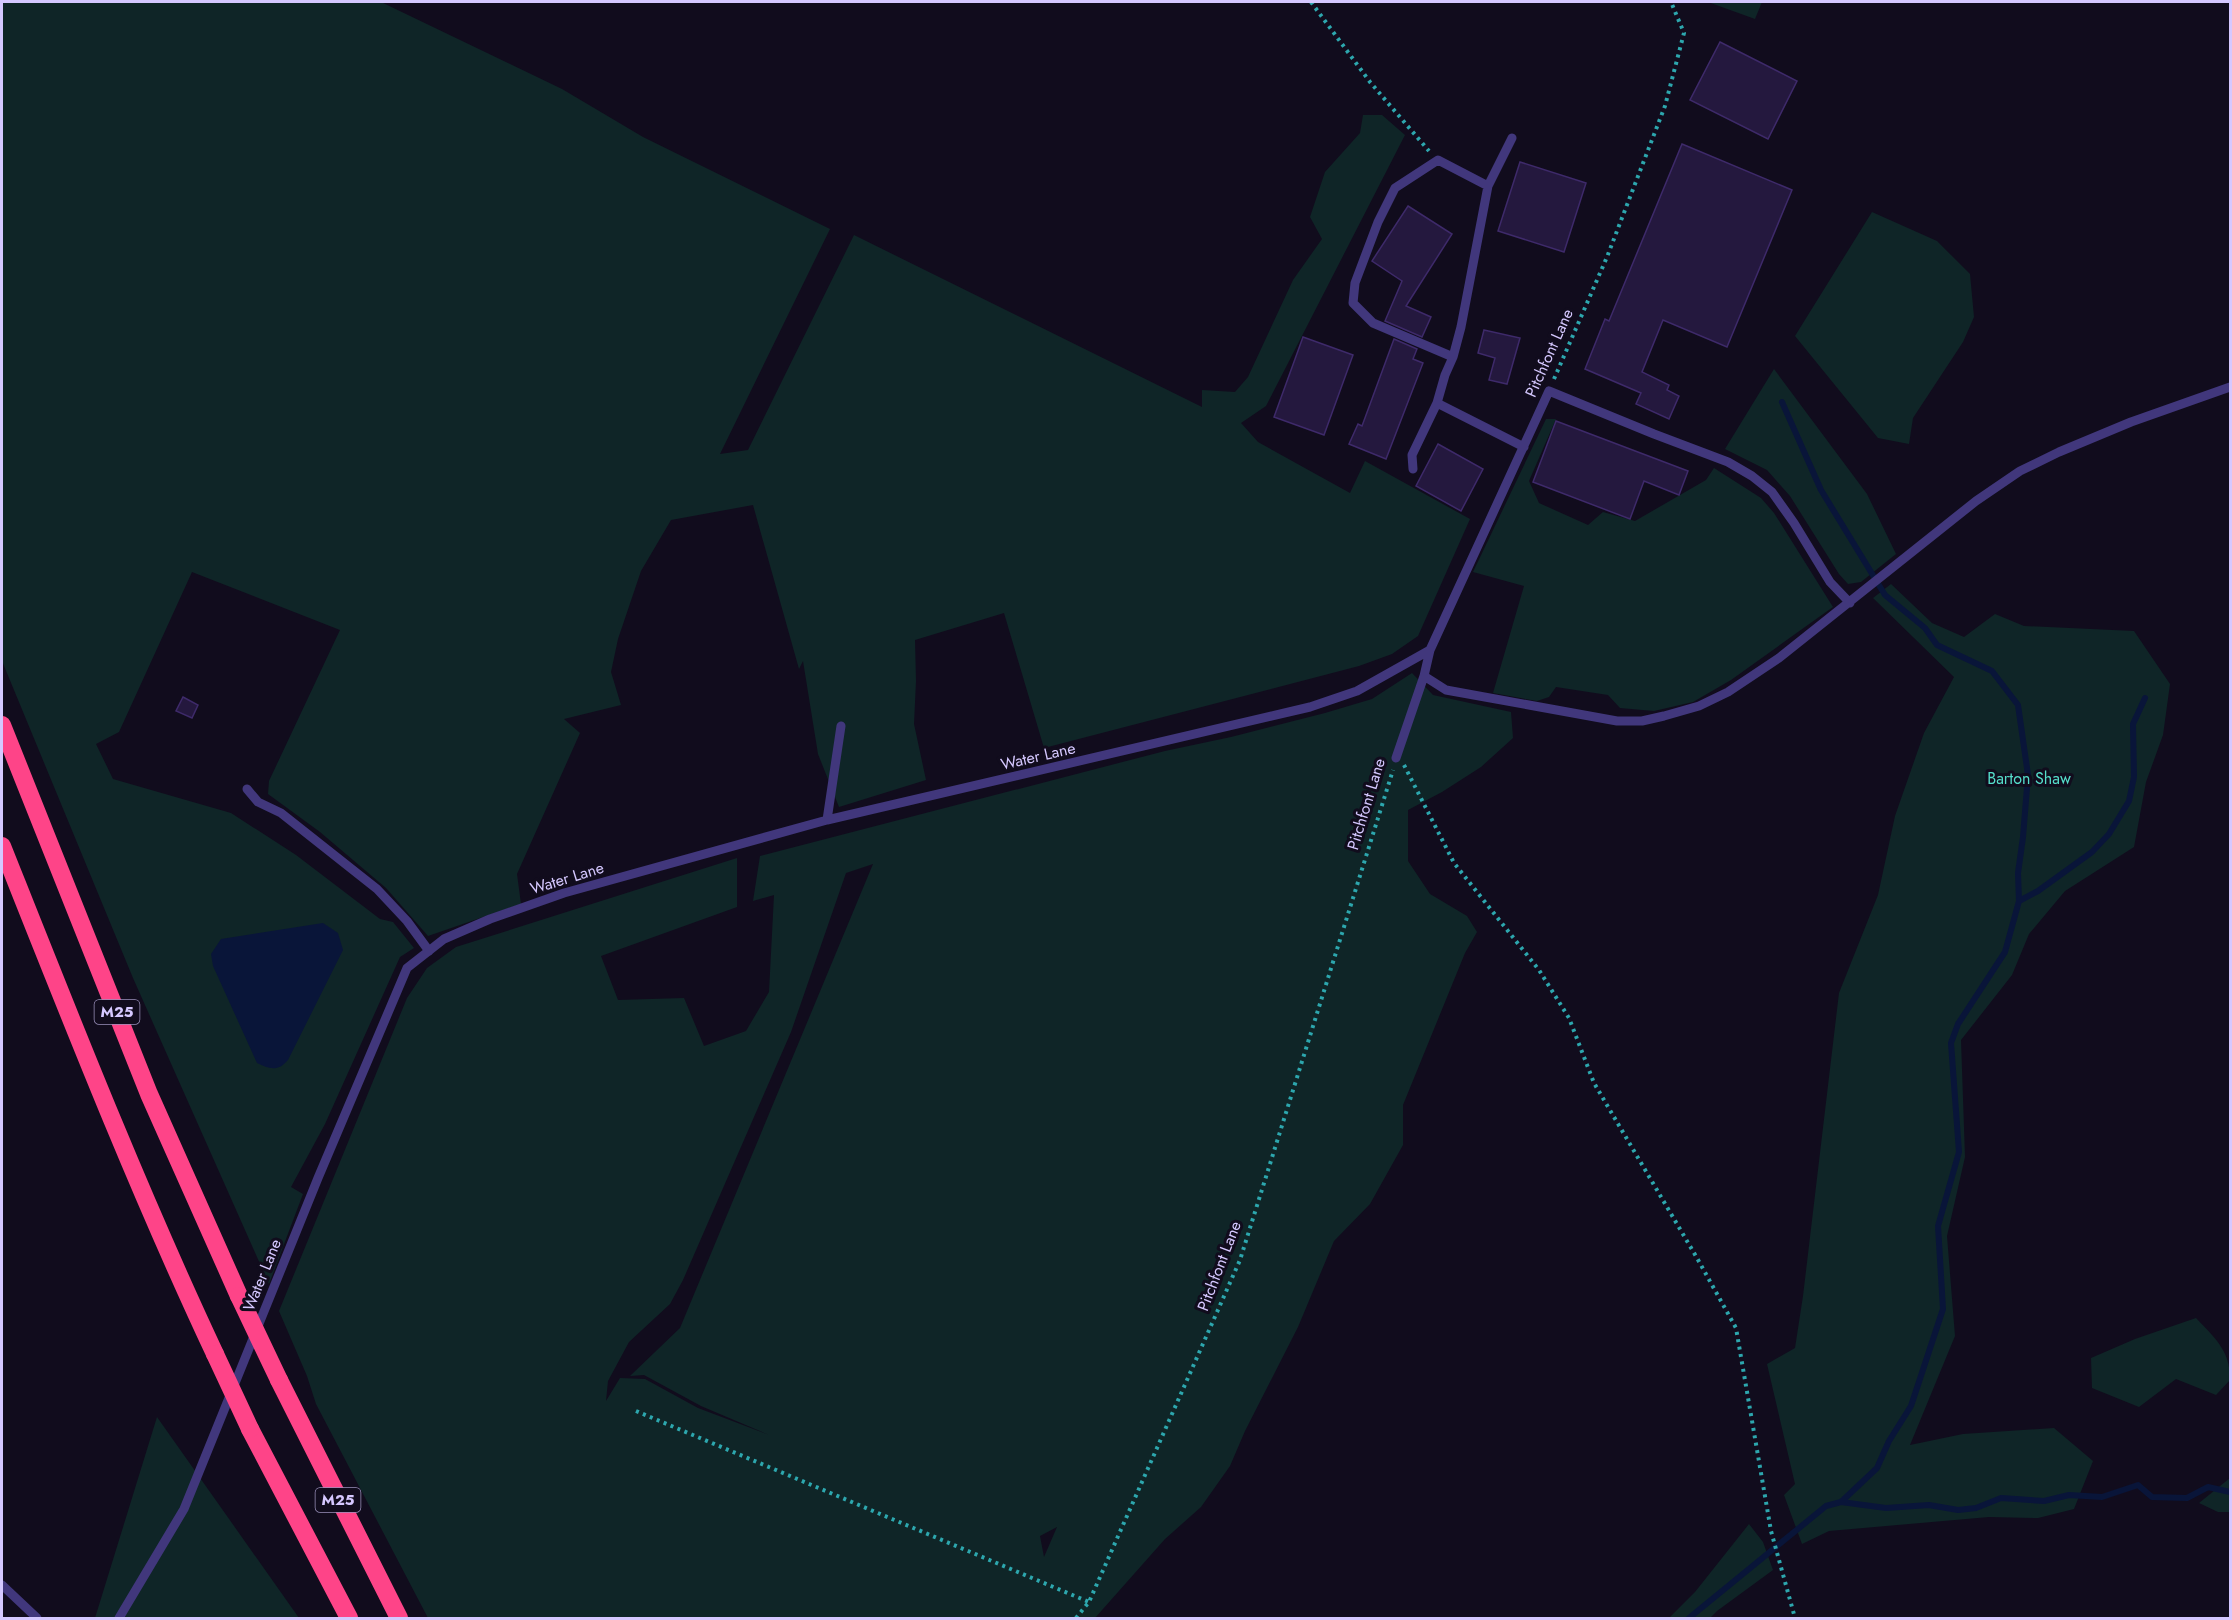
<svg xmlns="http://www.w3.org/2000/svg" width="2232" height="1620" viewBox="0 0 2232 1620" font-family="Jost,sans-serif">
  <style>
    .green { fill: #0f2527; fill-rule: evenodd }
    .water { fill: #091539 }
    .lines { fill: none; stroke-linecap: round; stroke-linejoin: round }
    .stream { stroke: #091539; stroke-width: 6 }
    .building { fill: #24183e; stroke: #3e2a6a; stroke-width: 1.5 }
    .path { stroke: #2da7ae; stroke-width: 4; stroke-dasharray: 3 4.5; stroke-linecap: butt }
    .service { stroke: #41377c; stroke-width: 9 }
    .motorway { stroke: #fe4488; stroke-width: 18 }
    .motorway-bridge { stroke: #fe4488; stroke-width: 18 }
    .labels { text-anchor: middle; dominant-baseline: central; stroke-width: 6; stroke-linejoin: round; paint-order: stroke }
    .shield { fill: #110c1d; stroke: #9a90bb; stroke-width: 1.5 }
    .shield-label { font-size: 15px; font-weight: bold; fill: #d5c8ff }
    .street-label { font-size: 16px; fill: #d5c8ff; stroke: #110c1d }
    .park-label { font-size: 16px; fill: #55decb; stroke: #110c1d }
  </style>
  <rect width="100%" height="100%" fill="#110c1d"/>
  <path class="green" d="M2,2H381L562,89L643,137L830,229L720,454L748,450L854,235L1202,407V390L1235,392L1248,377L1293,280L1322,239L1310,217L1325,172L1360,133L1363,115H1382L1405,135L1266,406L1241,423L1258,442L1350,493L1365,461L1470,519L1418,636L1392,654L1359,666L1044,748L1004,613L915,640L916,681L914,724L926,780L839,807L818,754L803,661L799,669L753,505L671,520L641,571L618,639L611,672L621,705L564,719L580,733L517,874L521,904L428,936L386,888L320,832L268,794L269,781L340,630L192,572L119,732L96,744L113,779L231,813L296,855L380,919L393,922L414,948L400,957L325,1124L291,1187L303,1194L269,1284L133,978L2,661Z
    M1708,2H1762L1755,19Z
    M1872,212L1937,241L1970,274L1974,317L1963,342L1913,418L1909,444L1878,438L1795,336Z
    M1774,369L1867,494L1896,554L1861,582L1848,584L1839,574L1790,496L1767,470L1725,449Z
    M1546,419H1556L1529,481L1539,503L1588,525L1603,512L1635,521L1706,480L1714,468L1761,498L1774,513L1833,607L1731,680L1693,702L1654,711L1620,708L1608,695L1556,687L1549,697L1537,701L1493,693L1524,586L1473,572Z
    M1891,584L1932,623L1964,637L1995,614L2024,626L2134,631L2170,684L2163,735L2146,782L2134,847L2065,891L2029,934L2012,975L1961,1040L1965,1157L1947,1236L1955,1336L1910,1445L1963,1434L2054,1428L2093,1461L2074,1509L2038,1518L1989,1517L1829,1531L1802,1544L1784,1495L1795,1484L1767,1364L1795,1348L1803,1296L1839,993L1878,895L1895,816L1924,733L1954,677L1873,598Z
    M1412,673L1433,695L1511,712L1513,738L1481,767L1442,792L1408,810V861L1430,894L1467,916L1477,932L1465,953L1403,1105V1145L1370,1204L1334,1241L1298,1327L1245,1431L1230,1466L1201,1507L1165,1539L1095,1618H428L316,1404L307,1376L279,1311L407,998L427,968L456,947L737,858V907L601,956L618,1000L684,998L704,1046L746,1031L769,992L774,895L753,901L760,856L1165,751L1231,737L1325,713L1372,699ZM873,864L680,1328L630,1376L644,1375L701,1406L769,1435L698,1408L645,1379L620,1378L606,1401L608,1381L629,1342L670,1304L683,1280L791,1032L846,873ZM1057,1527L1044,1557L1040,1536Z
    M2196,1318C2214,1337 2231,1351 2230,1380L2216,1395L2176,1379L2139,1407L2092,1388L2091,1358L2135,1339Z
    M157,1417L299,1618H95Z
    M2230,1478V1512H2218L2199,1503Z
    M1749,1524L1763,1542L1773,1570L1717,1611L1710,1618H1669L1695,1592Z"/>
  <path class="water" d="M323,923L338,933L343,950L288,1060C278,1072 269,1069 257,1063L213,966L211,954L221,939Z"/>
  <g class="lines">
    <path class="stream" d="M1782,402L1821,490L1885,595L1925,628L1937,645L1992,671L2018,705L2028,775L2023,837L2018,873L2019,901L2005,952L1958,1024L1951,1043L1959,1152L1938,1226L1943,1309L1911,1406L1889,1441L1877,1468L1841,1502
      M2019,901L2038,891L2092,852L2109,834L2129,801L2134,777L2133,724L2145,698
      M1689,1618L1826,1506L1841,1502L1886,1508L1929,1505L1958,1510L1976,1508L2001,1498L2044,1501L2069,1495L2102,1497L2138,1485L2152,1497L2187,1498L2208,1487L2230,1492"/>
  </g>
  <path class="building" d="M1720,42L1797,81L1768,139L1690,100Z
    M1682,144L1792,190L1727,347L1663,320L1642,372L1669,385L1667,390L1679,396L1669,419L1636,404L1641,393L1585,369L1605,319L1609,321Z
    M1520,162L1586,183L1564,252L1498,231Z
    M1408,206L1452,234L1406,306L1431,317L1422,337L1385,321L1402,281L1372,261Z
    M1484,330L1520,338L1507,384L1489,380L1495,358L1478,353Z
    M1303,337L1353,355L1324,435L1274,417Z
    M1394,339L1417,349L1413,359L1423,363L1386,459L1349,444L1358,424L1362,426Z
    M1556,421L1688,471L1679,495L1644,481L1630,519L1533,482Z
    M1438,444L1483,469L1461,511L1416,486Z
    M183,697L198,705L192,718L176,711Z"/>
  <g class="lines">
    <path class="path" d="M1311,2L1370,82L1429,151
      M1554,379L1607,257L1665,106L1684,33L1671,2
      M1404,765L1454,863L1539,970L1569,1018L1594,1083L1697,1258L1736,1328L1771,1531L1795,1618
      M636,1411L1089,1602
      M1076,1618L1089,1602L1240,1260L1393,770"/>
    <path class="service" d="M1453,357L1373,323L1353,303L1355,283L1378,222L1395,188L1438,160L1488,186
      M1437,403L1524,447
      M1413,469L1412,455L1437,403L1445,375L1453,357L1461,327L1488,186L1512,138
      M1424,676L1446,690L1617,721H1642L1664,716L1699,706L1728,692L1779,658L1976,501L2020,471L2059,452L2131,422L2230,387
      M1396,758L1424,676L1430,650L1549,391L1654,434L1728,462L1752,476L1772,492L1794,523L1830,582L1850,603
      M247,789L258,802L281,813L377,889L407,921L429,951
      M827,820L841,726
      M2,1585L37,1618
      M119,1618L184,1509L318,1178L407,968L444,939L490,919L564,893L827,820L1310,707L1357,691L1430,650"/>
    <path class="motorway" d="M2,725L149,1094L239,1296
      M2,846C70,1017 137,1188 215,1354
      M279,1380L399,1618
      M250,1429L349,1618"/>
    <path class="motorway-bridge" d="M239,1296L279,1380
      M215,1354L250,1429"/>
  </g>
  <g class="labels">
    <g class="shield">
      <rect x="94.5" y="1000" width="45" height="24" rx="4.5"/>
      <rect x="315.5" y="1488" width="45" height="24" rx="4.5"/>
    </g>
    <g class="shield-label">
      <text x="117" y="1012">M25</text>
      <text x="338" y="1500">M25</text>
    </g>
    <g class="street-label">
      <text transform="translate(1549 353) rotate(-66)">Pitchfont Lane</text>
      <text transform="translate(1038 756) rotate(-13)">Water Lane</text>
      <text transform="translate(1366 804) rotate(-73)">Pitchfont Lane</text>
      <text transform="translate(567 878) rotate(-17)">Water Lane</text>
      <text transform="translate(1219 1266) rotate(-69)">Pitchfont Lane</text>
      <text transform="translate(262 1275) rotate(-68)">Water Lane</text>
    </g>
    <g class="park-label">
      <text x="2029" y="778">Barton Shaw</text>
    </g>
  </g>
  <rect width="2232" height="1620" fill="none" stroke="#d5c8ff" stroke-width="6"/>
</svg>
